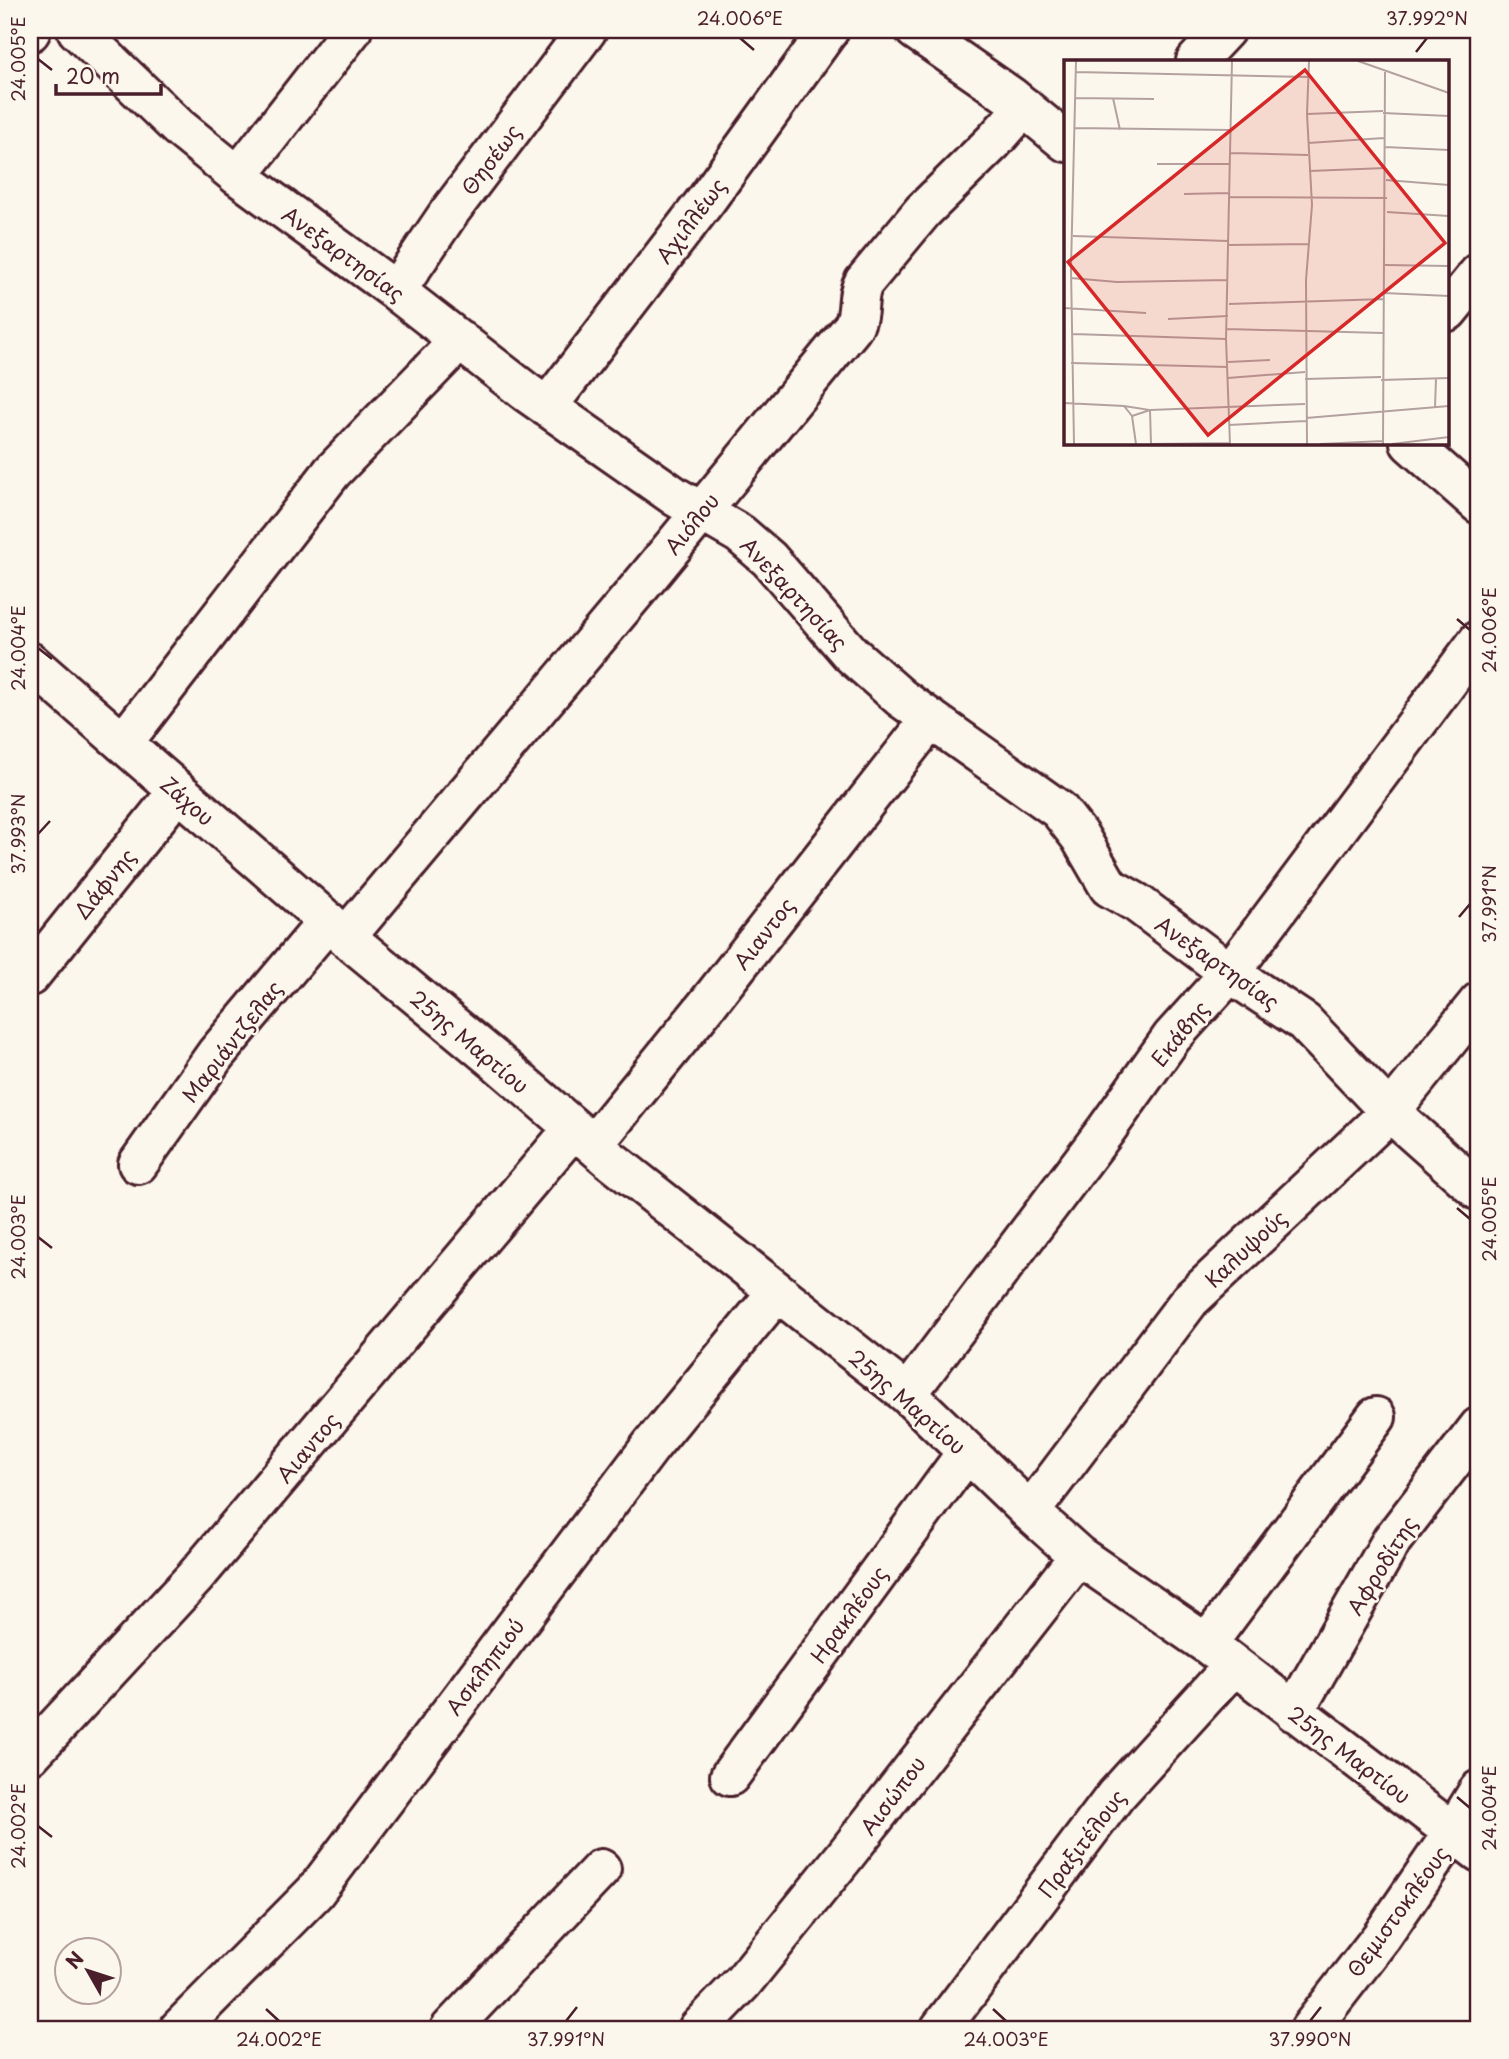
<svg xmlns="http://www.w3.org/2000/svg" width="1509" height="2059" viewBox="0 0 1509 2059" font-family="'Playpen Sans',sans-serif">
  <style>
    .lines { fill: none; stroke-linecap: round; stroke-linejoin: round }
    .minor-casing { stroke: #4a1f2b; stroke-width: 44 }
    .minor { stroke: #fbf7ec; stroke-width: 38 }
    .ticks { fill: none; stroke: #4a1f2b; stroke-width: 2.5 }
    .labels { text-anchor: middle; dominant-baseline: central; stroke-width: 5; stroke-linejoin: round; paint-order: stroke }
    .street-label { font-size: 21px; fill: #4a1f2b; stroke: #fbf7ec }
    .inset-road { fill: none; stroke: #b4a19f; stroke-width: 2 }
    .view { fill: #d62828; fill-opacity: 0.15; stroke: #d62828; stroke-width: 3.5 }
    .inset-edge { fill: none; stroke: #4a1f2b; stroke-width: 3.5 }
    .neatline { fill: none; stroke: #4a1f2b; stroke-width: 2.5 }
    .ticks-label { font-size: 18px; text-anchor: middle; fill: #4a1f2b }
  </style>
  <rect width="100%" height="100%" fill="#fbf7ec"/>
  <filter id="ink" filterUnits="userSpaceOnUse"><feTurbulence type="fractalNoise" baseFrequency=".0143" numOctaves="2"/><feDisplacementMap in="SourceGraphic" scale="14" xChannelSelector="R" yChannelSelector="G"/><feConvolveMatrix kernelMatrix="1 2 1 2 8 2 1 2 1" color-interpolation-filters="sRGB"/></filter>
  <g filter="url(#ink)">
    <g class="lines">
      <defs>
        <path id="minor" d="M77,30L178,127L238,176L396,291L526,392L676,497L740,534L769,559L851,654L901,698L1059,810L1080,837L1109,887L1137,903L1230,973L1304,1022L1390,1112L1479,1191
          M915,30L1010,96L1066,142
          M30,32L31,30
          M1196,61L1225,30
          M238,176L352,30
          M396,291L448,214L587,30
          M1448,311L1479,273
          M547,407L707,199L829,30
          M1410,443L1479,504
          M30,662L346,937L497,1062L612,1161L907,1394L1030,1512L1079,1556L1207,1644L1479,1852
          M123,743L332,472L460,340
          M346,937L648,577L852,328C862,314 855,297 864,282L923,211L994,141L1024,107
          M30,976L178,791
          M593,1145L706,1006L931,719
          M138,1164L216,1054L328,921
          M907,1394L1106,1130L1172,1037L1230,973L1479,640
          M1030,1512L1190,1300L1390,1112L1479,1002
          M1207,1644L1376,1417
          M1294,1712L1392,1540L1479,1427
          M30,1755L196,1576L573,1129
          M730,1776L967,1452
          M179,2029L315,1892L651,1446L777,1292
          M450,2029L601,1869
          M698,2029L743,1982L844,1857L1079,1556
          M940,2029L1116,1795L1234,1665
          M1310,2029L1382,1936L1454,1831L1479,1790"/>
      </defs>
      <use href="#minor" class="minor-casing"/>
      <use href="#minor" class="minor"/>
    </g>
  </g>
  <path class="ticks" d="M740,38L754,50M1416,52L1427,38M38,59L52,70M1457,619L1470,630M38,648L52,659M38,834L50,821M1459,917L1470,904M1457,1208L1470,1219M38,1237L52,1248M1457,1797L1470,1808M38,1826L52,1837M266,2009L279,2021M993,2009L1006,2021M566,2021L577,2007M1310,2021L1321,2007"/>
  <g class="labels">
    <g class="street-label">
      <text transform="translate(490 159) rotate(-53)">Θησέως</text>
      <text transform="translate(690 220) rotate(-53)">Αχιλλέως</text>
      <text transform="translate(344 253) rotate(36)">Ανεξαρτησίας</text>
      <text transform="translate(691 523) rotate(-51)">Αιόλου</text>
      <text transform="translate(795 593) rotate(47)">Ανεξαρτησίας</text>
      <text transform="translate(188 800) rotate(41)">Ζάχου</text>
      <text transform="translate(104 883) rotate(-51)">Δάφνης</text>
      <text transform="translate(763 933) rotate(-52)">Αιαντος</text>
      <text transform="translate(1218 962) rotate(35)">Ανεξαρτησίας</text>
      <text transform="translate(1179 1033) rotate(-51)">Εκάβης</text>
      <text transform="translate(231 1041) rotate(-52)">Μαριάντζελας</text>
      <text transform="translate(470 1041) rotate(40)">25ης Μαρτίου</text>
      <text transform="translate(1245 1248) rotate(-43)">Καλυψούς</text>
      <text transform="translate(908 1401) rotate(41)">25ης Μαρτίου</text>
      <text transform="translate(307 1447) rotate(-50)">Αιαντος</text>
      <text transform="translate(1381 1565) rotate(-58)">Αφροδίτης</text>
      <text transform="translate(848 1614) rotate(-54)">Ηρακλέους</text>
      <text transform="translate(484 1666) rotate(-53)">Ασκληπιού</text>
      <text transform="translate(1350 1754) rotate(37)">25ης Μαρτίου</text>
      <text transform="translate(892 1795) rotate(-53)">Αισώπου</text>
      <text transform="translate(1081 1843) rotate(-53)">Πραξιτέλους</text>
      <text transform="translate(1397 1911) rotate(-54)">Θεμιστοκλέους</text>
    </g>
  </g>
  <g transform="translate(1064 60)">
    <rect width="385" height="385" fill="#fbf7ec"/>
    <path class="inset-road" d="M294,1L385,33M12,12L245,17M12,38L90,39M49,38L56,70M319,53L385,56M243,54L319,51M11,68L167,70M244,83L320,78M321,87L385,90M167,93L244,95M93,104H166M245,111L322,108M322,120L385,125M120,134L165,133M165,137L323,138M323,152L385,156M9,176L164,181M164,185L245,184M321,205L385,206M7,218L53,222L164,220M320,233L385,236M165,244L320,239M0,248L82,253M104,259L164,256M163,269L319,273M9,274L162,279M164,302L206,300M7,303L164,307M164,318L241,312M241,319L317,317M317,320L385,318M0,343L60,346L68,356M60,346L86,350L87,384M371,347L372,319M68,356L86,350L241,344M68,356L72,384M242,358L385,346M165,365L242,361M10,384L7,208L12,1M87,384L166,383M166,384L162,279L168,1M243,384L242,220L248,145L243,54L245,1M256,384L319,381M319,384L321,12M328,384L385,377"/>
    <path class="view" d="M241,10L381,183L144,375L4,202Z"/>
    <rect width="385" height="385" class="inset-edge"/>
  </g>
  <rect width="1509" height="2059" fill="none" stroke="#fbf7ec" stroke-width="77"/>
  <g transform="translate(88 1971) rotate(309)"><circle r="33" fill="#fbf7ec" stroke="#b4a19f" stroke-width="2"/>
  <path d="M0-5L12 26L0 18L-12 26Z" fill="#4a1f2b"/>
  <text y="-10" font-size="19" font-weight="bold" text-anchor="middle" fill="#4a1f2b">N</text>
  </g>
  <path d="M56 84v10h105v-10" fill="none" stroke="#4a1f2b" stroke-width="3.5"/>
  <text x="66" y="84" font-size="21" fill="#4a1f2b" stroke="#fbf7ec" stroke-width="5" paint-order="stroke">20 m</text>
  <rect x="38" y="38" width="1432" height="1983" class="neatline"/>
  <g class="ticks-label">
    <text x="740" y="25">24.006°E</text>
    <text x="1427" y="25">37.992°N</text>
    <text transform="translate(19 59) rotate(-90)" y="6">24.005°E</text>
    <text transform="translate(1490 630) rotate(-90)" y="6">24.006°E</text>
    <text transform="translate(19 648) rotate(-90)" y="6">24.004°E</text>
    <text transform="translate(19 834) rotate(-90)" y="6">37.993°N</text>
    <text transform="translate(1490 904) rotate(-90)" y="6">37.991°N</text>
    <text transform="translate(1490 1219) rotate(-90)" y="6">24.005°E</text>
    <text transform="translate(19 1237) rotate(-90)" y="6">24.003°E</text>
    <text transform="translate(1490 1808) rotate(-90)" y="6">24.004°E</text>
    <text transform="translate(19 1826) rotate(-90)" y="6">24.002°E</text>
    <text x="279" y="2046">24.002°E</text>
    <text x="566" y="2046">37.991°N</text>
    <text x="1006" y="2046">24.003°E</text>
    <text x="1310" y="2046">37.990°N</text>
  </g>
</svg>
